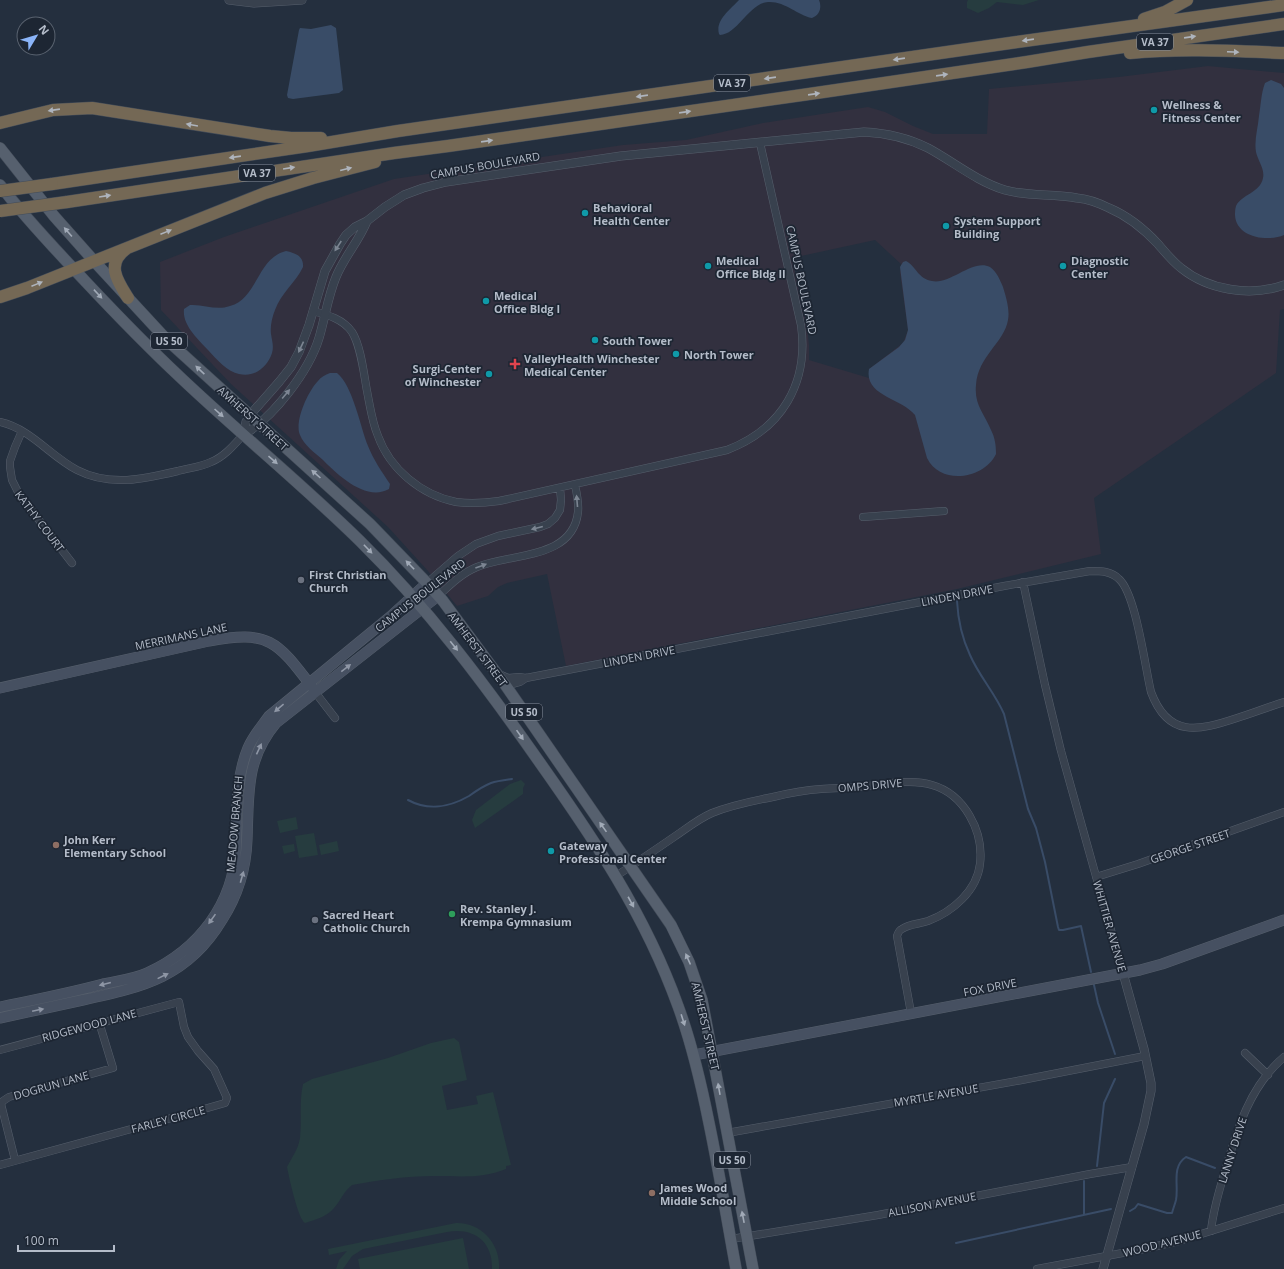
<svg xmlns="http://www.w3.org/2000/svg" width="1284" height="1269" viewBox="0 0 1284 1269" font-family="'Open Sans',sans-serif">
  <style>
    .medical { fill: #32303f; fill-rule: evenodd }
    .green { fill: #263c3f }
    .water { fill: #394c67 }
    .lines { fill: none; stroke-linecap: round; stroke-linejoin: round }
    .stream { stroke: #394c67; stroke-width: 2 }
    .minor-casing { stroke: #565f6c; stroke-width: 8 }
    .tertiary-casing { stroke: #565f6c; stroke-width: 9 }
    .secondary-casing { stroke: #565f6c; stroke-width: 11 }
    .primary-casing { stroke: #414a57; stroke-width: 12 }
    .motorway-casing { stroke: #434c59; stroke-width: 13 }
    .minor { stroke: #38414e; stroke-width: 7 }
    .tertiary { stroke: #38414e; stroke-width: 8 }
    .secondary { stroke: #465061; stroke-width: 10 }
    .primary { stroke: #56606e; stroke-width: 11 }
    .motorway { stroke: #746855; stroke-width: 12 }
    .motorway-bridge-casing { stroke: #434c59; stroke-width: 13; stroke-linecap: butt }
    .motorway-bridge { stroke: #746855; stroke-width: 12 }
    .oneway { fill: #aeb4bd }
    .oneway2 { fill: #a1aab7 }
    .oneway3 { fill: #7c8592 }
    .oneway4 { fill: #8e96a5 }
    .culture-dot { fill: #0f9aa8; stroke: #1d2633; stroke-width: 1.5 }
    .health-dot { fill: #e0444e; stroke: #1d2633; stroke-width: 1.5 }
    .worship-dot { fill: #6b7280; stroke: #1d2633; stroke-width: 1.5 }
    .education-dot { fill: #8d6e63; stroke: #1d2633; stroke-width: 1.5 }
    .leisure-dot { fill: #2e9e5b; stroke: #1d2633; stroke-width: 1.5 }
    .labels { text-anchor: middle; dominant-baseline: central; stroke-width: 3.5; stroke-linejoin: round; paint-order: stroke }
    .shield { fill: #1d2633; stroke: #878f9c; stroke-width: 1 }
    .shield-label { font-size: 10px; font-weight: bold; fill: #b4bcc9 }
    .poi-label { font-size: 11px; font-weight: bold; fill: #b4bcc9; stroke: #1d2633; text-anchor: start }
    .street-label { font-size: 11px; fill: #b4bcc9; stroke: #1d2633 }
  </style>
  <rect width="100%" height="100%" fill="#242f3e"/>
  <path class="medical" d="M1208,66L1284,73V309L1280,310L1276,373L1094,498L1101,554L957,589L566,666L547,574L507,583L498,587L488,596L457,606L428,571L388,527L231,384L161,310L160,262L224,237L394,179L623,145L686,140L763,123L868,107L885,112L913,126L933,134H987L989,89L1119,77ZM875,240L901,264L900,273L908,330L903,343L869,369V378L809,360V345L807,327L792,258Z"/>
  <path class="green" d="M968,0H1039L1023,5L997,2L989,8L978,13L967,8V2Z
    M521,780L525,784L523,788V794L475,828L472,820L476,810L510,784Z
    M296,817L298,829L280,833L277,821Z
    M314,833L318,855L299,858L295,836Z
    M337,841L339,851L321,855L319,845Z
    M294,844L295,851L284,854L282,846Z
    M454,1038L459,1042L467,1080L442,1086L447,1110L478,1104L476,1096L493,1092L511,1165L506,1166V1169C482,1179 460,1176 434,1176C406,1176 379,1180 352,1185C344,1191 341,1200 334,1208C328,1216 315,1220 305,1223C298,1219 289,1177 287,1167C292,1157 298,1150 300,1138C302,1120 299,1101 303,1084L312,1079L388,1058L431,1043Z
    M456,1223C481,1222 501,1244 499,1269H492C493,1241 473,1227 447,1232L363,1249L352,1256L343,1269H336L339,1260L347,1251L329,1255L328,1249Z
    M463,1238L469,1269H360L358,1259Z"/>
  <path class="water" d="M739,0H819C822,7 820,15 812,18C797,15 785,1 768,2C749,3 738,34 720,35L719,34C715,20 731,9 739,0Z
    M331,25L336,28L343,90L339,93L293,99L288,98L287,95L299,30L300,28L311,29Z
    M1271,80L1281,84L1284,88V235C1268,242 1236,238 1235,215C1235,213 1235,209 1236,206C1242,194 1260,193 1263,178C1265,169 1258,161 1256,152C1254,140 1258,128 1259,116C1261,104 1261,94 1265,83Z
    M286,251C295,253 304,256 303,267C296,282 281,293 275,310C272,317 270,327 271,334C272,341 274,346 272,353C268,366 255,378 239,374C228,372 216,359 208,350C198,339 182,325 184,309L190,305C204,304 216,311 230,306C258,298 257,258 286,251Z
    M906,261C916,266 918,279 932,281C950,285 973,258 990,267C997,272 1000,280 1003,287C1006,297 1010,310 1008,320C1004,343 978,356 976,385C974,405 984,413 991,430C995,438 996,445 996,454C984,479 941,486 927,458L915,415C902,398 864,396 869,369L899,347L905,340L908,330L900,267L903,262Z
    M330,373H337C353,386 360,426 368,446C373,459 382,472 390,484L389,489C366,502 338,475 323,460C315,453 304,445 300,435C294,422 308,391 318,381C321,377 325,375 330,373Z"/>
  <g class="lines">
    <path class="stream" d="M957,601C958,620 962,638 970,655C979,676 995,693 1004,714L1028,809L1036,828L1045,862L1058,927L1059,930H1063L1081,926L1091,972
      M408,800C428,811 450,807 469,796C476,791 483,786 491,783C497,781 505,780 512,779
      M1094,985L1098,1003L1115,1054
      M1097,1166L1104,1103L1115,1079
      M1084,1181V1215
      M1130,1211L1135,1208L1138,1204L1167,1213H1172C1173,1209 1175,1204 1176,1200C1179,1185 1171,1167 1186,1157L1215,1168
      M956,1243L1111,1209"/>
    <defs>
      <path id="minor" d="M313,311C328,315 343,319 352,332C361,346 364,375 367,391C370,406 372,422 378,436C390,469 421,495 456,502C470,504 485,503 499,501L727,450C782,429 809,383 801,325L760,143
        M0,422C31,429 50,456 77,470C110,487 144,479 178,471C189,468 201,467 211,462C224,457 234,445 243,435
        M22,431L15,447L10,461V467L12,480L19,494L72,563
        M863,517L944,511
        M1023,582L1045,685L1061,751L1123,973
        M427,583L458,556L476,544L498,536L540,527L548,524L555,518L560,510L561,500L560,488
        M438,596C450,585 462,573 477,567C510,553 573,560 578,512C579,503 577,494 575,485
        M499,674L508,678L519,677L526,678L1004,586L1090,571C1101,571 1111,571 1119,579C1136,594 1145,667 1151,692C1168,738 1198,731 1237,718C1253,713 1268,707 1284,702
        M506,686L520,682L526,678
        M315,692L335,718
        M616,876C636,863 655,850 674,837C686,829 698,819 712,813C732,805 752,801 773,797C789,793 805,790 821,789C834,788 847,788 860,787C883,785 909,778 932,785C964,794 984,831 980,864C977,891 952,912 928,921C919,924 909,924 902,929C899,930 898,933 897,936L911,1013
        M1096,877L1138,864L1284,812
        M0,1050L179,1002L184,1027L188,1037L198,1051L214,1069L227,1098L225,1103L197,1111L0,1165
        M1245,1053L1268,1075
        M727,1133L1022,1080L1145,1056
        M15,1160L1,1104L3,1101L9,1097L113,1068L99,1022
        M1211,1231C1213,1210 1219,1191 1225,1171C1237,1129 1250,1086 1284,1057
        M731,1239L878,1215L1090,1174L1132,1167
        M1037,1269L1144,1249L1179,1241L1284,1208"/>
      <path id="tertiary" d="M229,0L254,3L302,0
        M243,435L246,422L250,415L279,382L291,367L299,352L309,325L325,271L340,244L346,235L355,227L367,221L385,207L404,195L423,188L446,182L621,156L864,132C886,133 908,138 928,148C954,162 976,181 1005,190C1029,197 1053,193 1077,198C1088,199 1099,203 1109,208C1128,216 1144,229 1158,244C1165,252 1172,261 1181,268C1208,290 1250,297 1284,285
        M243,435C273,418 309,371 319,338C325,318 328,296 336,277C344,257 359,241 367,221
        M1103,1269L1144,1124L1151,1091V1083L1144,1049L1123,973"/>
      <path id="secondary" d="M0,688L209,641C269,630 277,641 312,687
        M0,1007C34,1000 69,993 103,984C117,981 134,979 147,973C198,950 234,904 236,847C237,814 235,779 248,748C253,736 262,726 269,716L391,616L427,583
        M0,1018C28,1012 55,1006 83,1000C143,987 188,977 222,920C238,895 246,870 247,840C249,795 245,760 276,723L438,596
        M694,1055L1140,970L1162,964L1284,920"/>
      <path id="primary" d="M0,148L54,216L94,261L167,340L370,524L427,583L443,601L506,686L671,925L689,962L702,1000L753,1269
        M0,185C26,219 56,250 85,281C116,314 147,346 180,377C239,433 302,484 360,541C427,607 484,683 538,760C594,839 645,914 678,1006C692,1044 701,1083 709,1123C719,1171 727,1220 736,1269"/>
      <path id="motorway" d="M1144,19L1165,12L1187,0
        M1130,53C1181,48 1233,51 1284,53
        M0,123L53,110L92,108L270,136L291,138H321
        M52,184L308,146L398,131L1017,42L1284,5
        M67,202L394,153L448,146L823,92L1027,62L1088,52L1284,24
        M126,249C105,264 118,282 128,298
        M0,297L27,288L265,193L313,178L375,162"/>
    </defs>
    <use href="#minor" class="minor-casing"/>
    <use href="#tertiary" class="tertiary-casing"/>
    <use href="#secondary" class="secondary-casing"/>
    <use href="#primary" class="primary-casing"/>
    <use href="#motorway" class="motorway-casing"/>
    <use href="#minor" class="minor"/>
    <use href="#tertiary" class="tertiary"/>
    <use href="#secondary" class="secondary"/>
    <use href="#primary" class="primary"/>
    <use href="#motorway" class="motorway"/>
    <defs>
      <path id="motorway-bridge" d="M0,191L52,184
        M0,211L67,202"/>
    </defs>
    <use href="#motorway-bridge" class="motorway-bridge-casing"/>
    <use href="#motorway-bridge" class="motorway-bridge"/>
  </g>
  <defs><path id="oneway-solid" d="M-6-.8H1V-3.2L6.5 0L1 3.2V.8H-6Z"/></defs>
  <g class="oneway">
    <use href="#oneway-solid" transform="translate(1190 37) rotate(-8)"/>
    <use href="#oneway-solid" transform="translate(1028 40) rotate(172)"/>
    <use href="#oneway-solid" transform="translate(1233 52) rotate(2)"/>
    <use href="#oneway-solid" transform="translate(899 59) rotate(172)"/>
    <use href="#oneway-solid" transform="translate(942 75) rotate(-8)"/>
    <use href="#oneway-solid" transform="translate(770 78) rotate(172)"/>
    <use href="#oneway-solid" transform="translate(814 94) rotate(-8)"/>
    <use href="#oneway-solid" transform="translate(642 96) rotate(172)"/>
    <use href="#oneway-solid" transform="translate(54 110) rotate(172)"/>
    <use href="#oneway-solid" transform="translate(685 112) rotate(-8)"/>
    <use href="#oneway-solid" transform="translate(192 125) rotate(-170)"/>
    <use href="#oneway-solid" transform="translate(487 141) rotate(-8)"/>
    <use href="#oneway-solid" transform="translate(235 157) rotate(172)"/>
    <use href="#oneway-solid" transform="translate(289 168) rotate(-9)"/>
    <use href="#oneway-solid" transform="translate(346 169) rotate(-14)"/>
    <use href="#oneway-solid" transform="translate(105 196) rotate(-9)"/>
    <use href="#oneway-solid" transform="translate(166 232) rotate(-22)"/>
    <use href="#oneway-solid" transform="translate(37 284) rotate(-22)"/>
  </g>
  <g class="oneway2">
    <use href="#oneway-solid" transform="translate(68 232) rotate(-131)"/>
    <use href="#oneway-solid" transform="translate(98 294) rotate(47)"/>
    <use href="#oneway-solid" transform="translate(200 370) rotate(-137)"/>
    <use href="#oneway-solid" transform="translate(219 413) rotate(42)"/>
    <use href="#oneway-solid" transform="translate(273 460) rotate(41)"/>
    <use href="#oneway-solid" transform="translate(316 474) rotate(-138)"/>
    <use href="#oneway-solid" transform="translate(368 549) rotate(46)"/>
    <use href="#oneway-solid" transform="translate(410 565) rotate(-134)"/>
    <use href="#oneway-solid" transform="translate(454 646) rotate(51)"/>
    <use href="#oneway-solid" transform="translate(520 735) rotate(55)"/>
    <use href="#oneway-solid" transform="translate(603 827) rotate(-125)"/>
    <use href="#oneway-solid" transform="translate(631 902) rotate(61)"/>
    <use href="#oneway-solid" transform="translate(688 959) rotate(-114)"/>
    <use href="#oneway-solid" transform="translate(683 1020) rotate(72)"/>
    <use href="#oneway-solid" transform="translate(719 1089) rotate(-100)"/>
    <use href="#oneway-solid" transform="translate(743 1217) rotate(-101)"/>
  </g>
  <g class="oneway3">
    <use href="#oneway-solid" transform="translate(338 246) rotate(123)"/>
    <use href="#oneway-solid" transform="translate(301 347) rotate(115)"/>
    <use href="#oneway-solid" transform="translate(286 394) rotate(-50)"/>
    <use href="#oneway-solid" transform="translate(577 501) rotate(-95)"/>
    <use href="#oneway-solid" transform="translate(537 528) rotate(166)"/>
    <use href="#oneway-solid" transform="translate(481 566) rotate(-20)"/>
  </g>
  <g class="oneway4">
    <use href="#oneway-solid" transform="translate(346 668) rotate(-38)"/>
    <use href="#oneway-solid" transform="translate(279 708) rotate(140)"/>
    <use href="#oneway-solid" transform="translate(259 749) rotate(-65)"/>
    <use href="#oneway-solid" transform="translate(242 877) rotate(-74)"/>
    <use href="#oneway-solid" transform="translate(212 919) rotate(125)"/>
    <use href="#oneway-solid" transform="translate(163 976) rotate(-26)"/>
    <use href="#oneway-solid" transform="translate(105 984) rotate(166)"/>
    <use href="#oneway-solid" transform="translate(38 1010) rotate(-12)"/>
  </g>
  <g class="culture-dot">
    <circle cx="1154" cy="110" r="4"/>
    <circle cx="585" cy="213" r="4"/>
    <circle cx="946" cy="226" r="4"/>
    <circle cx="708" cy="266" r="4"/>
    <circle cx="1063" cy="266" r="4"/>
    <circle cx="486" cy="301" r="4"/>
    <circle cx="595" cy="340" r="4"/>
    <circle cx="676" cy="354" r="4"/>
    <circle cx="489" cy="374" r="4"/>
    <circle cx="551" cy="851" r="4"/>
  </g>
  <path class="health-dot" d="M513 358h4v4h4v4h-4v4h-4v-4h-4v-4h4z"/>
  <g class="worship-dot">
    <circle cx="301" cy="580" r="4"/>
    <circle cx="315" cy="920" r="4"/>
  </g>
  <g class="education-dot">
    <circle cx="56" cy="845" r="4"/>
    <circle cx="652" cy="1193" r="4"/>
  </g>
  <circle class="leisure-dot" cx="452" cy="914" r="4"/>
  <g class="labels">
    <g class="shield">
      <rect x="1137" y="34" width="36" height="16" rx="3"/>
      <rect x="714" y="75" width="36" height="16" rx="3"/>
      <rect x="239" y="165" width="36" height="16" rx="3"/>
      <rect x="151" y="333" width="36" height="16" rx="3"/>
      <rect x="506" y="704" width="36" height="16" rx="3"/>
      <rect x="714" y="1152" width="36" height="16" rx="3"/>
    </g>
    <g class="shield-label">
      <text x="1155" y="42">VA 37</text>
      <text x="732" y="83">VA 37</text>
      <text x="257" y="173">VA 37</text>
      <text x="169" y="341">US 50</text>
      <text x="524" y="712">US 50</text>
      <text x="732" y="1160">US 50</text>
    </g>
    <g class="poi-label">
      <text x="1162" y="104">Wellness &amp;<tspan x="1162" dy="13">Fitness Center</tspan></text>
      <text x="593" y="207">Behavioral<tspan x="593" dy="13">Health Center</tspan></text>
      <text x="954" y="220">System Support<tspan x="954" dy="13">Building</tspan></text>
      <text x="716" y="260">Medical<tspan x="716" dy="13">Office Bldg II</tspan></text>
      <text x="1071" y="260">Diagnostic<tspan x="1071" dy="13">Center</tspan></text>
      <text x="494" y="295">Medical<tspan x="494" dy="13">Office Bldg I</tspan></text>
      <text x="603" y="340">South Tower</text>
      <text x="684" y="354">North Tower</text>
      <text x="524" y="358">ValleyHealth Winchester<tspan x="524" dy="13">Medical Center</tspan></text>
      <text x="481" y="368" text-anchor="end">Surgi-Center<tspan x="481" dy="13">of Winchester</tspan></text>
      <text x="309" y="574">First Christian<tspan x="309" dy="13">Church</tspan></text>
      <text x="64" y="839">John Kerr<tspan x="64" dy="13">Elementary School</tspan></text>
      <text x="559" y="845">Gateway<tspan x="559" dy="13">Professional Center</tspan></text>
      <text x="460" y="908">Rev. Stanley J.<tspan x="460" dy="13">Krempa Gymnasium</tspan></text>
      <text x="323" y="914">Sacred Heart<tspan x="323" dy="13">Catholic Church</tspan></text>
      <text x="660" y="1187">James Wood<tspan x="660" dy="13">Middle School</tspan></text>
    </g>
    <g class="street-label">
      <text transform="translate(485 165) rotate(-10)">CAMPUS BOULEVARD</text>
      <text transform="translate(802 280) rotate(78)">CAMPUS BOULEVARD</text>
      <text transform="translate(253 418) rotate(42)">AMHERST STREET</text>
      <text transform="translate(40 521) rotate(53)">KATHY COURT</text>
      <text transform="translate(420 595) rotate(-38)">CAMPUS BOULEVARD</text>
      <text transform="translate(957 595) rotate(-11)">LINDEN DRIVE</text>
      <text transform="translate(181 636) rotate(-12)">MERRIMANS LANE</text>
      <text transform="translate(478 649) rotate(53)">AMHERST STREET</text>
      <text transform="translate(639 656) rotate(-11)">LINDEN DRIVE</text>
      <text transform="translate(870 785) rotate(-5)">OMPS DRIVE</text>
      <text transform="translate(234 824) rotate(-85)">MEADOW BRANCH</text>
      <text transform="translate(1190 846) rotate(-19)">GEORGE STREET</text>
      <text transform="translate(1110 926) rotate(74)">WHITTIER AVENUE</text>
      <text transform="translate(990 987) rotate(-11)">FOX DRIVE</text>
      <text transform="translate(89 1025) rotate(-15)">RIDGEWOOD LANE</text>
      <text transform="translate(706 1026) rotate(77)">AMHERST STREET</text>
      <text transform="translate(51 1085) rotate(-16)">DOGRUN LANE</text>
      <text transform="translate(936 1095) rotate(-10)">MYRTLE AVENUE</text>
      <text transform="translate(168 1119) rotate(-15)">FARLEY CIRCLE</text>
      <text transform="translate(1232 1150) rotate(-72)">LANNY DRIVE</text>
      <text transform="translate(932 1204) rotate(-11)">ALLISON AVENUE</text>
      <text transform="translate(1162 1243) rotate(-14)">WOOD AVENUE</text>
    </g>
  </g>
  <g transform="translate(36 36) rotate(52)"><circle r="19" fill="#1d2633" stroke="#59626f"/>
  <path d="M0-3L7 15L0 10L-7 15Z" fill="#8ab4f8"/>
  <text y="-6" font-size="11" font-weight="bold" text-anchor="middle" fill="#b4bcc9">N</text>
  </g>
  <path d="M18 1245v6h96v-6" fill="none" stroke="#b4bcc9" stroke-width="2"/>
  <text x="24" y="1245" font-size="12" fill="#b4bcc9" stroke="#1d2633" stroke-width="3" paint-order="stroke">100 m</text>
</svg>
